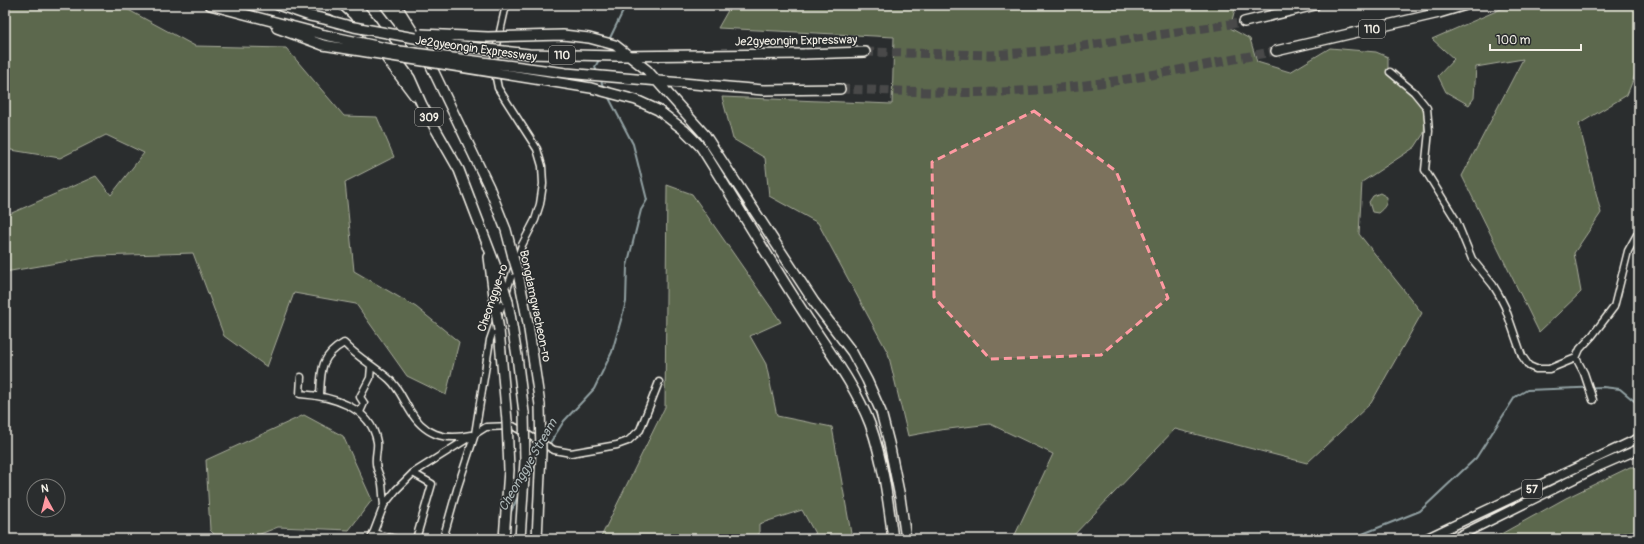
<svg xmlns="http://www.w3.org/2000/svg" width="1644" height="544" viewBox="0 0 1644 544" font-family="Pangolin,sans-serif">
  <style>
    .green { fill: #5c674e; stroke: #a8ac9b }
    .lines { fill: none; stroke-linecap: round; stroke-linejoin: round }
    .stream { stroke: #91a0a2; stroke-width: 2 }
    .highway-tunnel { stroke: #484a4a; stroke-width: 9; stroke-dasharray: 9 4.5; stroke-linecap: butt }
    .minor-casing { stroke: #f4f1e8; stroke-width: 9 }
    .major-casing { stroke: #f4f1e8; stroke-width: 11 }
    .highway-casing { stroke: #f4f1e8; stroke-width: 12 }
    .minor { stroke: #2a2d2e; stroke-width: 6 }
    .major { stroke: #2a2d2e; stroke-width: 8 }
    .highway { stroke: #2a2d2e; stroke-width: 9 }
    .highway-bridge-casing { stroke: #f4f1e8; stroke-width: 12; stroke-linecap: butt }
    .highway-bridge { stroke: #2a2d2e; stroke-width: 9 }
    .marked { fill: #ff9aa2; fill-opacity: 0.2; stroke: #ff9aa2; stroke-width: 3; stroke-dasharray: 8 5; stroke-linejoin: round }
    .labels { text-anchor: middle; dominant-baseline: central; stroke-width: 3; stroke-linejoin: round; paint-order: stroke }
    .shield { fill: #2a2d2e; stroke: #b7b6b0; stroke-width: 1 }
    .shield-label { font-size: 11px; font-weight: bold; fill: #f4f1e8 }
    .street-label { font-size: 12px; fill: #f4f1e8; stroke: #2a2d2e }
    .water-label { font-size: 13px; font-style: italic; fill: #aab4b4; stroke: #2a2d2e }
  </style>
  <rect width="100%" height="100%" fill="#2a2d2e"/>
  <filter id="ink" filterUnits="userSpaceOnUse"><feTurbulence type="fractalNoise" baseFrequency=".025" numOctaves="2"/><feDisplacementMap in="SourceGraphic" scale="8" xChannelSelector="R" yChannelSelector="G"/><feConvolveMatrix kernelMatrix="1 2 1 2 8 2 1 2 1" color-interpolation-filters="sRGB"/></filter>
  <g filter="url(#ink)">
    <path class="green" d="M5,5H122L123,7L195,46L286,48L344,116L377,117L394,157L345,182L354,271L416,307L459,342L446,395L407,376L356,304L294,293L267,367L224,336L193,253L97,256L5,272V216L96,176L111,195L144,153L106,135L60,158L5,149Z
      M731,5H1236L1230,28L1250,39L1257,62L1290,72L1330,48L1376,52L1388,57V68L1414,88L1426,105L1424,133L1415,147L1362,182L1359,234L1422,313L1371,403L1307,463L1175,429L1070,539H1013L1053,454L990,424L940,430L908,436L888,353L818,223L769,196L765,158L733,139L722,97L892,104L894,37L718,28Z
      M1510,5H1639V65L1627,95L1579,124L1601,213L1574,253L1581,292L1539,332L1462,176L1523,59L1476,67L1474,98L1469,105L1446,92L1438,76L1454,59L1432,39Z
      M667,185L692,194L781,322L750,336L766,364L777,416L832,427L852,539H818L802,510L759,524V539H600L665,407Z
      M1380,193L1387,197C1387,205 1384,208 1378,213L1372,212L1369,202L1373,196Z
      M304,415L343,436L372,500L349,530L278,527L248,539H219L210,530L206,460Z
      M1630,467H1639V529L1600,539H1492L1566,498Z"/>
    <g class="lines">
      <path class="stream" d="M609,40L626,5
        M597,72L595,67L600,58
        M600,78L604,89
        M548,446L564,421L594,389L612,352L626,302L627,266L641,210L647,200L633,144L608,96
        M527,480L537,463
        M510,514L519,494
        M498,539L501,532
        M1350,539L1420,511L1476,458L1515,397L1527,390L1603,387L1620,389L1639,405"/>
      <path class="highway-tunnel" d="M865,52L991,55L1057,50L1244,22
        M840,89C906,91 972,95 1037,90C1117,84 1197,66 1276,51"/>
      <defs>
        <path id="minor" d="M1390,72L1414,92L1427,108L1429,131L1425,170L1456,220L1472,259L1493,285L1499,295L1505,307L1522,356L1529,366L1536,369H1549L1576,358L1580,349L1592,336L1614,307L1628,251L1639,231
          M1576,358L1584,373L1593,400
          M301,377L300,394C330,396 371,406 377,442C378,449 375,456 376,463C376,470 381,477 382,484C383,491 383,498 384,505
          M320,396C321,371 320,356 344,343C357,357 374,366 389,379C398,387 403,399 409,409C424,435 444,441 471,435
          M360,412L364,403L360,397L370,378L371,366
          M413,473L432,484L416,539
          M373,533L395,539
          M371,539L384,505L396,490L413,473L486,427L513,426L554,450L571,453L617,445L628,441L640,430L659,382
          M443,539L458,486L475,434L490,340L522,245L535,220L540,204L543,184L542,166L537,149L498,88L493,63L506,5"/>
        <path id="major" d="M1425,539L1639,438
          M1453,539L1600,466L1639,449"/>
        <path id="highway" d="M210,5L325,35
          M278,5L310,16L330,20
          M343,5L354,15L414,95
          M355,5L368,19L410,78L422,105L459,170L504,288
          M385,5L402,27L421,58
          M396,5L420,43L489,187L506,230L513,257
          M1244,22L1315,5
          M277,28L323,45
          M1276,51L1439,13L1466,5
          M804,54L865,52
          M763,90L840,89
          M705,135L814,302L852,352L867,380L881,412L889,443L900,497L906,539
          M701,147C737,204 771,263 808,319C830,353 855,385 870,424C883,460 888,500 893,539
          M489,257L496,312
          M518,273L528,323L540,405
          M508,302L517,356L524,413
          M499,330L507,421"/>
      </defs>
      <use href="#minor" class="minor-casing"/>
      <use href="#major" class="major-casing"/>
      <use href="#highway" class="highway-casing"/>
      <use href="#minor" class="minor"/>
      <use href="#major" class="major"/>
      <use href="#highway" class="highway"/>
      <defs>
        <path id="highway-bridge" d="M324,19L354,27L453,45L529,54L616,56L804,54
          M421,34L488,37L563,35L589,38L615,45L647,70L705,135
          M325,35L400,51L566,73L763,90
          M323,45L591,88L636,100L658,110L684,130L701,147
          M513,257L518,273
          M504,288L508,302
          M496,312L499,330
          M504,539L509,470L507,421
          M520,539L525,461L524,413
          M537,539L541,452L540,405"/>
      </defs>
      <use href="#highway-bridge" class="highway-bridge-casing"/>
      <use href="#highway-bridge" class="highway-bridge"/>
    </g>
  </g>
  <path class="marked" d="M1034,111L1116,171L1168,298L1101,355L990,359L934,297L932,162Z"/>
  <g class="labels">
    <g class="shield">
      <rect x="1359" y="20" width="26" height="18" rx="3"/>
      <rect x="549" y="46" width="26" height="18" rx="3"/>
      <rect x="415" y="108" width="28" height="18" rx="3"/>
      <rect x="1522" y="480" width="20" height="18" rx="3"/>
    </g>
    <g class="shield-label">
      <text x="1372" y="29">110</text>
      <text x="562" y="55">110</text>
      <text x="429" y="117">309</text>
      <text x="1532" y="489">57</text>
    </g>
    <g class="street-label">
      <text transform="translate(796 41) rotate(-1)">Je2gyeongin Expressway</text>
      <text transform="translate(476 49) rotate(8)">Je2gyeongin Expressway</text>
      <text transform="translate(493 298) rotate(-71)">Cheonggye-ro</text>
      <text transform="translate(535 306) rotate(78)">Bongdamgwacheon-ro</text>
    </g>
    <g class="water-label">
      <text transform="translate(528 465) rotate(-60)">Cheonggye Stream</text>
    </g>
  </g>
  <rect width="1644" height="544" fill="none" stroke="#2a2d2e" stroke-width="20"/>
  <rect x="10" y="10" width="1624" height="524" fill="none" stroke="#f4f1e8" stroke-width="1.5" filter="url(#ink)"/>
  <g transform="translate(46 498) rotate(353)"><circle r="19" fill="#2a2d2e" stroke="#7b7b78"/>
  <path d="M0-3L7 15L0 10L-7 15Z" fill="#ff9aa2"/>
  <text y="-6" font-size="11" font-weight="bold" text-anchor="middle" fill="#f4f1e8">N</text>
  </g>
  <path d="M1490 44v6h91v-6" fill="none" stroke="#f4f1e8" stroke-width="2"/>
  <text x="1496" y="44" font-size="12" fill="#f4f1e8" stroke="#2a2d2e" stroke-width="3" paint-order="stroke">100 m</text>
</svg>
